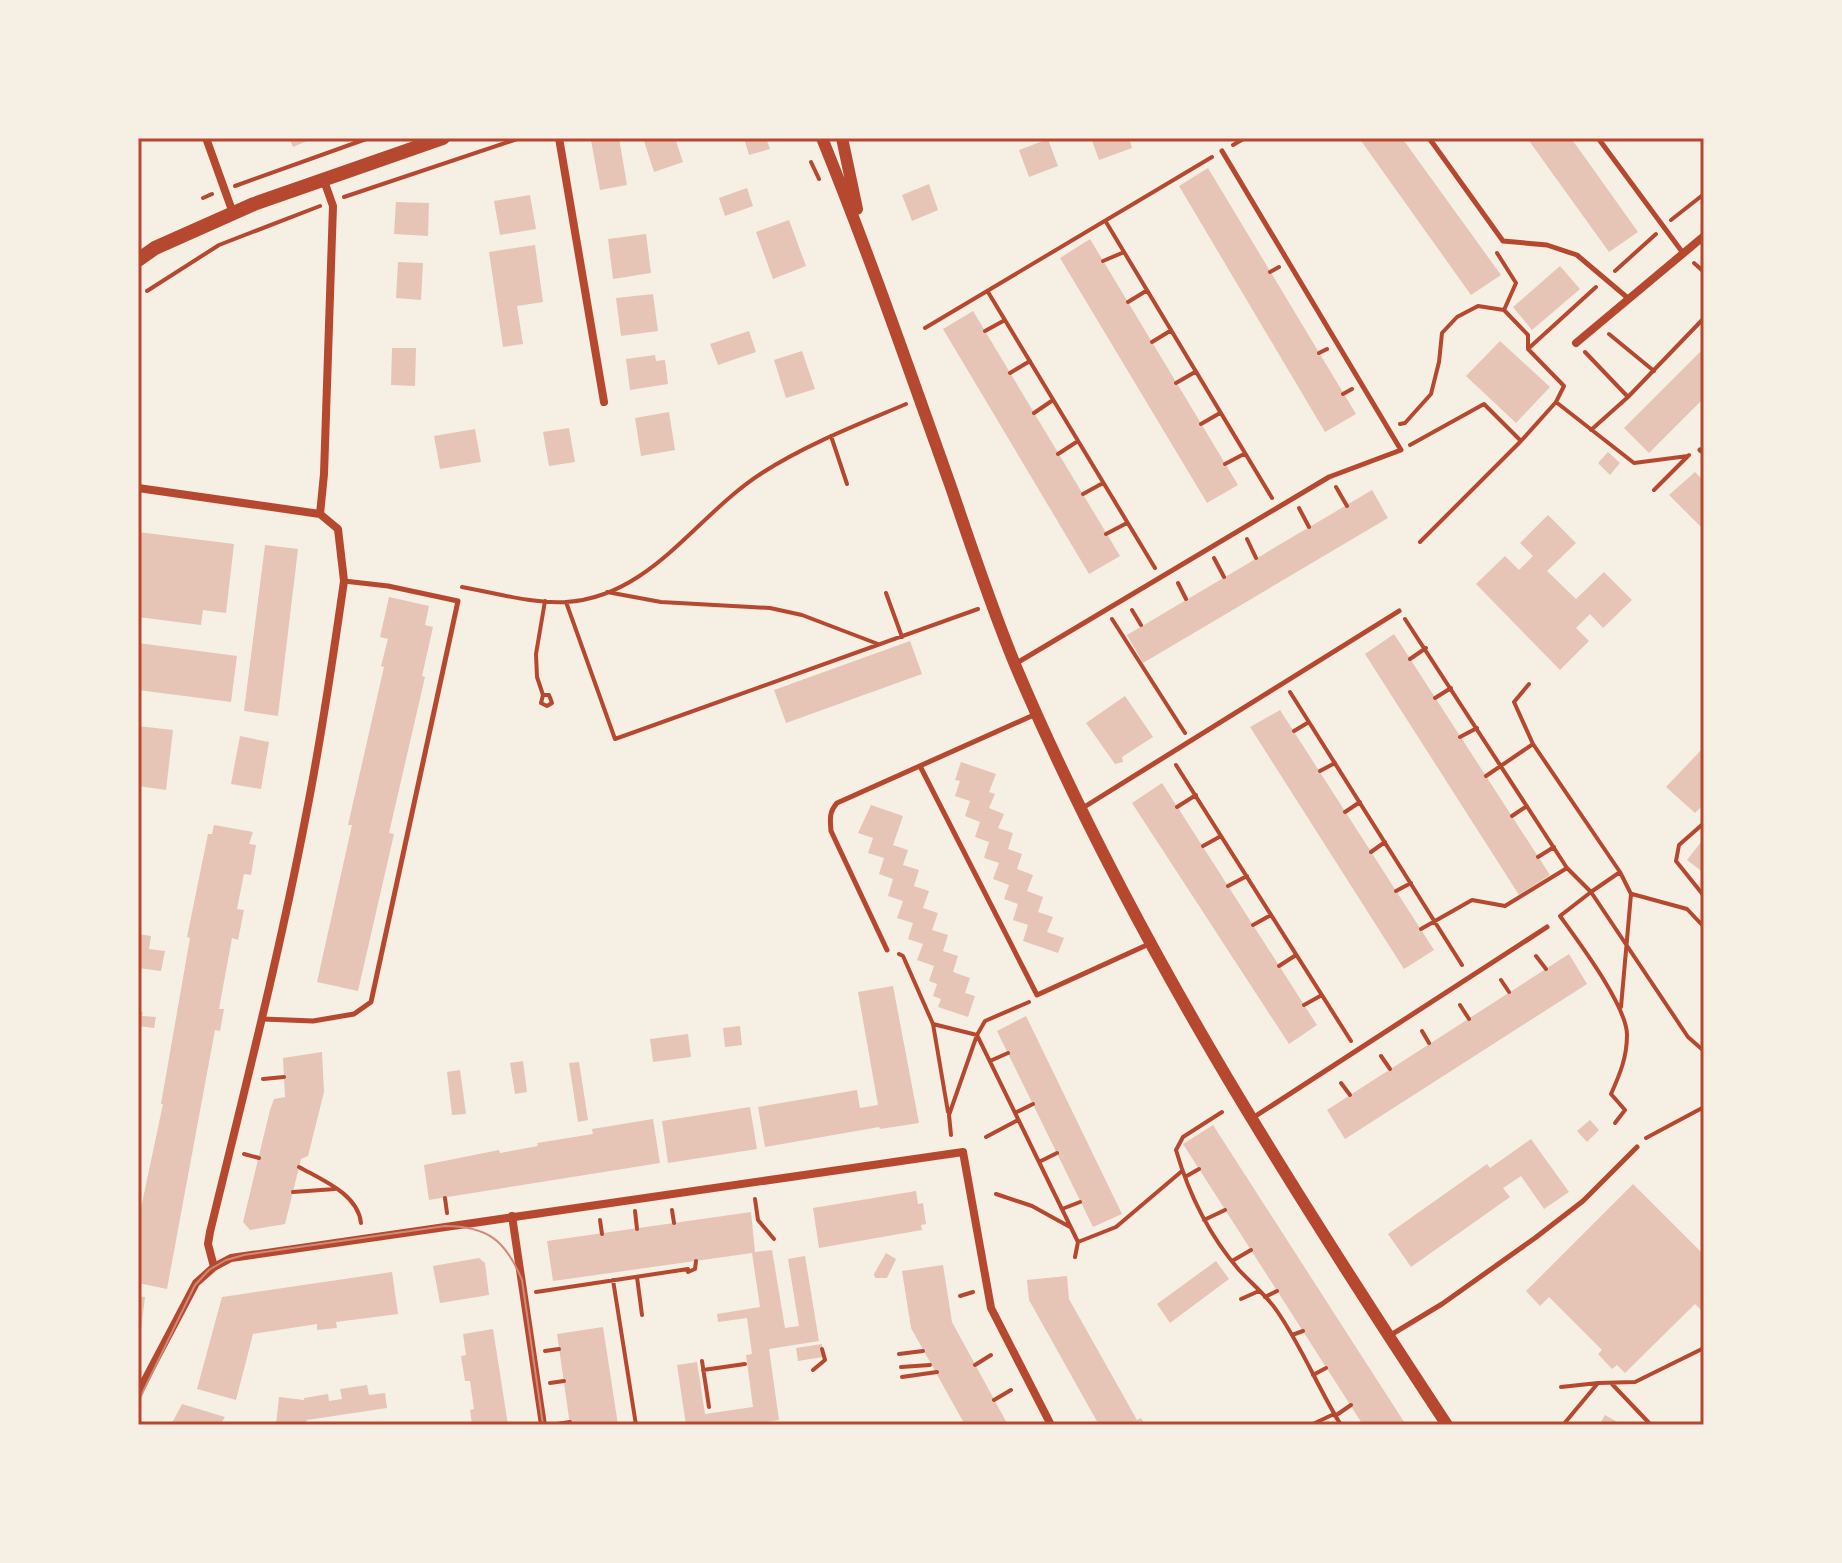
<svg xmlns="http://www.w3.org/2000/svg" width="1842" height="1563" viewBox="0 0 1842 1563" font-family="'Nunito Sans',sans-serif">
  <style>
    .building { fill: #e6c5b7 }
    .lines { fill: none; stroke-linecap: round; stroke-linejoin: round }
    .path { stroke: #b5482f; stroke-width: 4 }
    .service { stroke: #b5482f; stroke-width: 5 }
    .minor { stroke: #b5482f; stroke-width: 8 }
    .tertiary { stroke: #b5482f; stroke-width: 12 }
    .secondary { stroke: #b5482f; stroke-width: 14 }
    .tram { stroke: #cf8b77; stroke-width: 2 }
    .neatline { fill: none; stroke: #b5482f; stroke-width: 3 }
  </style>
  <rect width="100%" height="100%" fill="#f6efe4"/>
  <path class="building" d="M289,138H314L293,147Z
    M602,138H619L627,185L600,190L591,140Z
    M643,138H675L683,162L654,172Z
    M744,138H766L770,149L749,155Z
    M1091,138H1129L1132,148L1099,160Z
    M1359,138H1402L1501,275L1471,295Z
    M1527,138H1571L1638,232L1609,252Z
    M1048,139L1058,166L1029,177L1019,150Z
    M1208,168L1356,414L1325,432L1179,186Z
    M929,184L938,210L912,221L902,195Z
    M747,188L753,206L725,216L719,198Z
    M530,195L536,229L500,235L494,201Z
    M396,202L429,203L428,236L394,234Z
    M789,220L806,266L773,279L756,232Z
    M646,234L651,273L613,279L608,239Z
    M1090,239L1238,485L1207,503L1060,258Z
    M535,245L543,302L517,306L523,344L503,347L489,252Z
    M398,262L423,263L421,300L396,298Z
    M1560,266L1580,289L1532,330L1513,307Z
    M653,294L658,331L621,336L616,298Z
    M973,311L1120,556L1089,574L943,329Z
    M749,331L756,352L718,365L710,344Z
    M1500,341L1550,387L1516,423L1466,376Z
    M392,348H416L415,386L391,385Z
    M1704,348V398L1649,453L1624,428Z
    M802,351L815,389L786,398L774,360Z
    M655,355L656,361L665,360L668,384L630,390L626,359Z
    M669,412L675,450L641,456L635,418Z
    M569,428L575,462L549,466L543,432Z
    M475,429L481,462L440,469L434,436Z
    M1608,452L1620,463L1610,475L1598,463Z
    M1695,472L1704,481V530L1669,495Z
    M1372,490L1388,518L1143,663L1127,635Z
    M1548,515L1576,543L1547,571L1576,599L1604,572L1632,600L1603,628L1590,614L1576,628L1589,641L1560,670L1476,584L1505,556L1519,570L1533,556L1520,543Z
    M138,532L234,544L226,613L203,610L201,625L138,617Z
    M265,545L298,549L278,716L244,711Z
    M389,597L429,606L425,625L433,627L422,676L425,677L389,833L394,834L358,991L317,982L352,825H348L384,667L381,666L388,639L380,637Z
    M1394,634L1550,875L1519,895L1365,654Z
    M910,641L922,674L786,723L774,690Z
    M138,643L237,656L231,702L138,690Z
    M1125,696L1153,737L1122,757L1123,762L1115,764L1086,723Z
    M1280,710L1434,950L1404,969L1250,727Z
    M138,726L173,730L166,790L138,786Z
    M240,736L269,742L261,789L231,784Z
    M1704,747V804L1695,813L1666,787Z
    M961,762L996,774L989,792L995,794L989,808L1004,814L998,828L1013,833L1008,849L1022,854L1017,869L1033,875L1027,891L1043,897L1038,912L1053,917L1047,932L1064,938L1058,953L1023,941L1028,925L1013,920L1018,904L1004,899L1009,885L993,879L999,863L984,858L989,842L975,837L980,822L965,816L970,801L955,796L960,781L955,780Z
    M1162,783L1317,1025L1289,1044L1132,803Z
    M871,805L903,816L893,845L908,850L903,865L919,870L914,886L929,891L923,908L938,913L932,930L948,935L943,951L958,956L953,972L970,978L965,993L975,996L968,1017L938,1007L941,999L933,996L937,984L929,981L934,966L917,960L923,944L908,939L913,923L897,918L903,901L888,896L893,879L879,874L884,858L868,853L873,838L858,833Z
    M214,825L253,832L249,844L256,845L251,875L244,874L237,909L244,910L238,940L232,938L219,1009H224L220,1031L215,1030L167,1289L138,1283L141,1250H138V1222L163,1104H161L190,938L187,937L208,834H212Z
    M1704,838V873L1687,860Z
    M138,934L151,936L149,949L165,951L161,971L138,968Z
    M1569,954L1587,984L1345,1139L1327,1110Z
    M893,986L919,1123L880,1129L879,1127L765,1147L758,1107L857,1090L860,1108L878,1105L858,992Z
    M138,1012H143L142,1016L156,1017L154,1028L138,1026Z
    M1026,1016L1122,1214L1093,1227L997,1031Z
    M740,1026L742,1045L725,1047L723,1028Z
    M688,1034L691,1057L653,1062L650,1039Z
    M322,1052L324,1092L308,1156L301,1159L285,1224L250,1230L243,1222L270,1110L274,1099L285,1097L283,1058Z
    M523,1061L527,1092L515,1094L510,1063Z
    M579,1062L588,1120L578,1122L569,1063Z
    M460,1070L466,1114L452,1115L447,1072Z
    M750,1107L757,1149L668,1163L662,1121Z
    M653,1119L660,1163L429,1200L424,1165L499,1150L500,1153L538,1146L537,1143L593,1134L592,1129Z
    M1590,1120L1599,1130L1587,1142L1577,1131Z
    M1213,1125L1406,1425H1363L1183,1144Z
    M1531,1139L1569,1192L1544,1209L1521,1176L1503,1188L1510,1197L1411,1267L1388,1234L1487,1164L1490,1168Z
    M1633,1184L1704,1255V1313L1695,1304L1625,1373L1617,1365L1612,1369L1598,1354L1602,1350L1549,1297L1540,1306L1526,1291Z
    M916,1191L918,1204L923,1203L926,1224L921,1225L922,1230L819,1248L813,1208Z
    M751,1212L755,1252L772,1250L785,1328L799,1326L788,1259L805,1256L819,1341L769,1349L779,1420L749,1425H686L677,1365L697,1362L705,1414L753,1407L746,1355L752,1354L747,1318L718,1322L717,1314L760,1307L752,1253L553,1281L547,1241Z
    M886,1253L896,1259L887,1278H875L874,1274Z
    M479,1258L485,1263L489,1295L440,1303L433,1266Z
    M1216,1261L1229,1279L1170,1323L1157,1304Z
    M943,1265L952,1322L1008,1425H965L911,1328L902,1271Z
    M392,1272L398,1314L336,1322L337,1328L317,1330V1324L253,1334L236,1400L197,1389L222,1297Z
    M1067,1276L1069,1299L1137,1420L1141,1418L1145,1425H1099L1029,1300L1027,1280Z
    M138,1296L145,1297L140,1337H138Z
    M603,1327L618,1425H570L557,1334Z
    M493,1329L508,1425H472L470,1410L474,1409L470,1381H465L461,1356L466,1355L463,1334Z
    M822,1344L823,1357L798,1361L796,1348Z
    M367,1385L369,1395L385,1393L387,1408L307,1420L304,1425H276L279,1397L304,1400V1398L328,1394L329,1401L342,1399L340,1389Z
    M182,1404L225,1417L220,1425H171Z
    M1605,1415L1623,1425H1599Z"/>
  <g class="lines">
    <path class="path" d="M1233,145L1245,138
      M811,162L819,179
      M235,186L369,138
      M344,197L520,138
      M203,198L212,194
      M1671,220L1704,194
      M1106,222L1272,498
      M1497,253L1516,283L1504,310L1528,335V349L1564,386L1556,402L1634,463L1688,456
      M1103,261L1122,253
      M1694,263L1704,272
      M1615,271L1656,234
      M1270,272L1279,267
      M147,291L219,245L320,206
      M988,292L1155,568
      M1128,302L1146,291
      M925,328L1212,157
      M985,331L1005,320
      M1609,334L1654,371
      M1152,342L1170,331
      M1529,348L1596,287
      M1585,352L1628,397
      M1319,353L1327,349
      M1010,373L1030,361
      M1176,383L1195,372
      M1343,394L1352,389
      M1034,413L1053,400
      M1201,424L1220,413
      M1400,424L1405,423L1431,394L1439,362L1442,333L1457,317L1478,306L1504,310
      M1591,430L1628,397L1704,318
      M831,436L847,484
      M1410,445L1484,404L1521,441
      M1058,454L1078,441
      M1225,464L1244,454
      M1336,487L1347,506
      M1654,490L1689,455
      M1083,494L1103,483
      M1299,508L1309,527
      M1106,534L1127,523
      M1247,539L1256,558
      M1420,542L1521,441L1556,402
      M1214,558L1224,577
      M1178,583L1186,599
      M462,587C496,593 532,604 566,602C651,597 696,515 762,473C807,444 857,425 906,404
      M607,592L661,602L770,608L802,615L878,644
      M886,593L902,637
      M566,602L615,739L978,609
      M1132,610L1141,625
      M1112,619L1185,733
      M1405,619L1567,868L1591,892L1560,916C1578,941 1627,1006 1627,1035C1627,1057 1620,1074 1611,1094L1625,1110L1615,1123
      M1410,659L1426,648
      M1290,692L1462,965
      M543,695H549L552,703L547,706L541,703L543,695L537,677L536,654L545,601
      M1435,698L1451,688
      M1294,731L1309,722
      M1460,737L1477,728
      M1533,744L1620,872L1591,892L1688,1037L1704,1051
      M1176,765L1351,1041
      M1320,771L1335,763
      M1486,776L1533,744L1514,702L1529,684
      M1177,807L1196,795
      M1345,812L1360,802
      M1512,816L1527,806
      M1704,823L1679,845L1676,861L1704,896
      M1203,846L1221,836
      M1371,852L1385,842
      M1538,857L1554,847
      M1620,872L1631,894L1621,1007
      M1228,886L1247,876
      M1396,891L1411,883
      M1632,894L1687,909L1704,927
      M1253,925L1271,915
      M1421,929L1472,900L1505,906L1567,868
      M899,954L903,956L933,1024L977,1035L1078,1242L1075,1257
      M1536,956L1546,969
      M1279,966L1296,955
      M1501,980L1509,992
      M1304,1005L1322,995
      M1460,1005L1469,1019
      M933,1024L948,1112
      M1422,1031L1429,1043
      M1381,1056L1390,1069
      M990,1061L1008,1053
      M263,1079L284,1077
      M1341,1083L1350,1095
      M1222,1112L1183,1137L1176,1150C1189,1195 1209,1235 1239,1270C1252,1284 1267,1296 1277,1311C1302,1347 1318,1388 1341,1425
      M1015,1113L1033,1104
      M951,1135L949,1115L977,1035L985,1021L1029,1002
      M986,1137L1018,1120
      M1646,1138L1704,1107
      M244,1154L259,1158
      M1039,1162L1057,1153
      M299,1167C322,1180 358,1194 361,1223
      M1185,1177L1199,1169
      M293,1192L335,1189
      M996,1194L1032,1206L1070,1227
      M445,1198L447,1213
      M755,1199L758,1220L774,1239
      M1062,1209L1080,1202
      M672,1210L674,1223
      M635,1211L637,1229
      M600,1220L602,1234
      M1204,1220L1225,1210
      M1078,1242L1116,1227L1182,1171
      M1232,1261L1251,1250
      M688,1272L695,1269L696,1261
      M637,1277L642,1315
      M613,1280L636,1425
      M536,1292L688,1269
      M960,1296L973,1292
      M1265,1297L1277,1291
      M1241,1299L1259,1291
      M1292,1335L1303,1331
      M545,1351L559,1349
      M899,1354L923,1351
      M702,1361L709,1407
      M975,1365L991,1355
      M901,1367L930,1365
      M703,1370L745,1364
      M813,1370L825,1360L822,1349
      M1313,1375L1326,1368
      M902,1377L937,1372
      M550,1383L564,1381
      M1612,1384L1651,1425
      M1561,1387L1598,1383
      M994,1400L1011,1390
      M1335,1416L1351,1405
      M557,1424L570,1422
      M1313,1424L1334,1414
      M1563,1425L1598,1383L1635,1382L1704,1348"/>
    <path class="service" d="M1429,138L1503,241L1547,245L1577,255L1629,299
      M1598,138L1683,253
      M1700,450L1704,453
      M1015,664L1329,477L1401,450L1222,151
      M920,766L1037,995L1149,944
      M1081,809L1399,611
      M887,950L831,831C830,819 829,812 837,803L1036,714
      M263,1019L313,1021L354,1014L371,1002L458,601L388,586L344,581
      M1251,1119L1547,927
      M1389,1336L1442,1304L1535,1238L1583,1201L1637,1147"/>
    <path class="minor" d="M206,138L233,213
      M559,138L604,402
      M1576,343L1704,236
      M138,488L320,514L338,529L344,581C333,658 322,734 307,810C280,952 244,1092 210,1232L208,1244L214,1267
      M320,514L324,474L333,206L323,178
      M512,1216L543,1425
      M138,1393L196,1283L214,1267L231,1258L963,1152L991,1308L1051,1425"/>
    <path class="tertiary" d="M822,138C869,254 910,372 952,490C972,549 992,609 1016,667C1130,936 1287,1182 1447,1425
      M842,138L857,209"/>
    <path class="secondary" d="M138,260L155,248L254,204L443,138"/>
    <path class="tram" d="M138,1402L195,1285L209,1270L226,1260L244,1255L445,1226C488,1226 506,1241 522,1280L543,1425"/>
  </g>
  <rect width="1842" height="1563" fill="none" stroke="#f6efe4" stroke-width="280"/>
  <rect x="140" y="140" width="1562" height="1283" class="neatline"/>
</svg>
